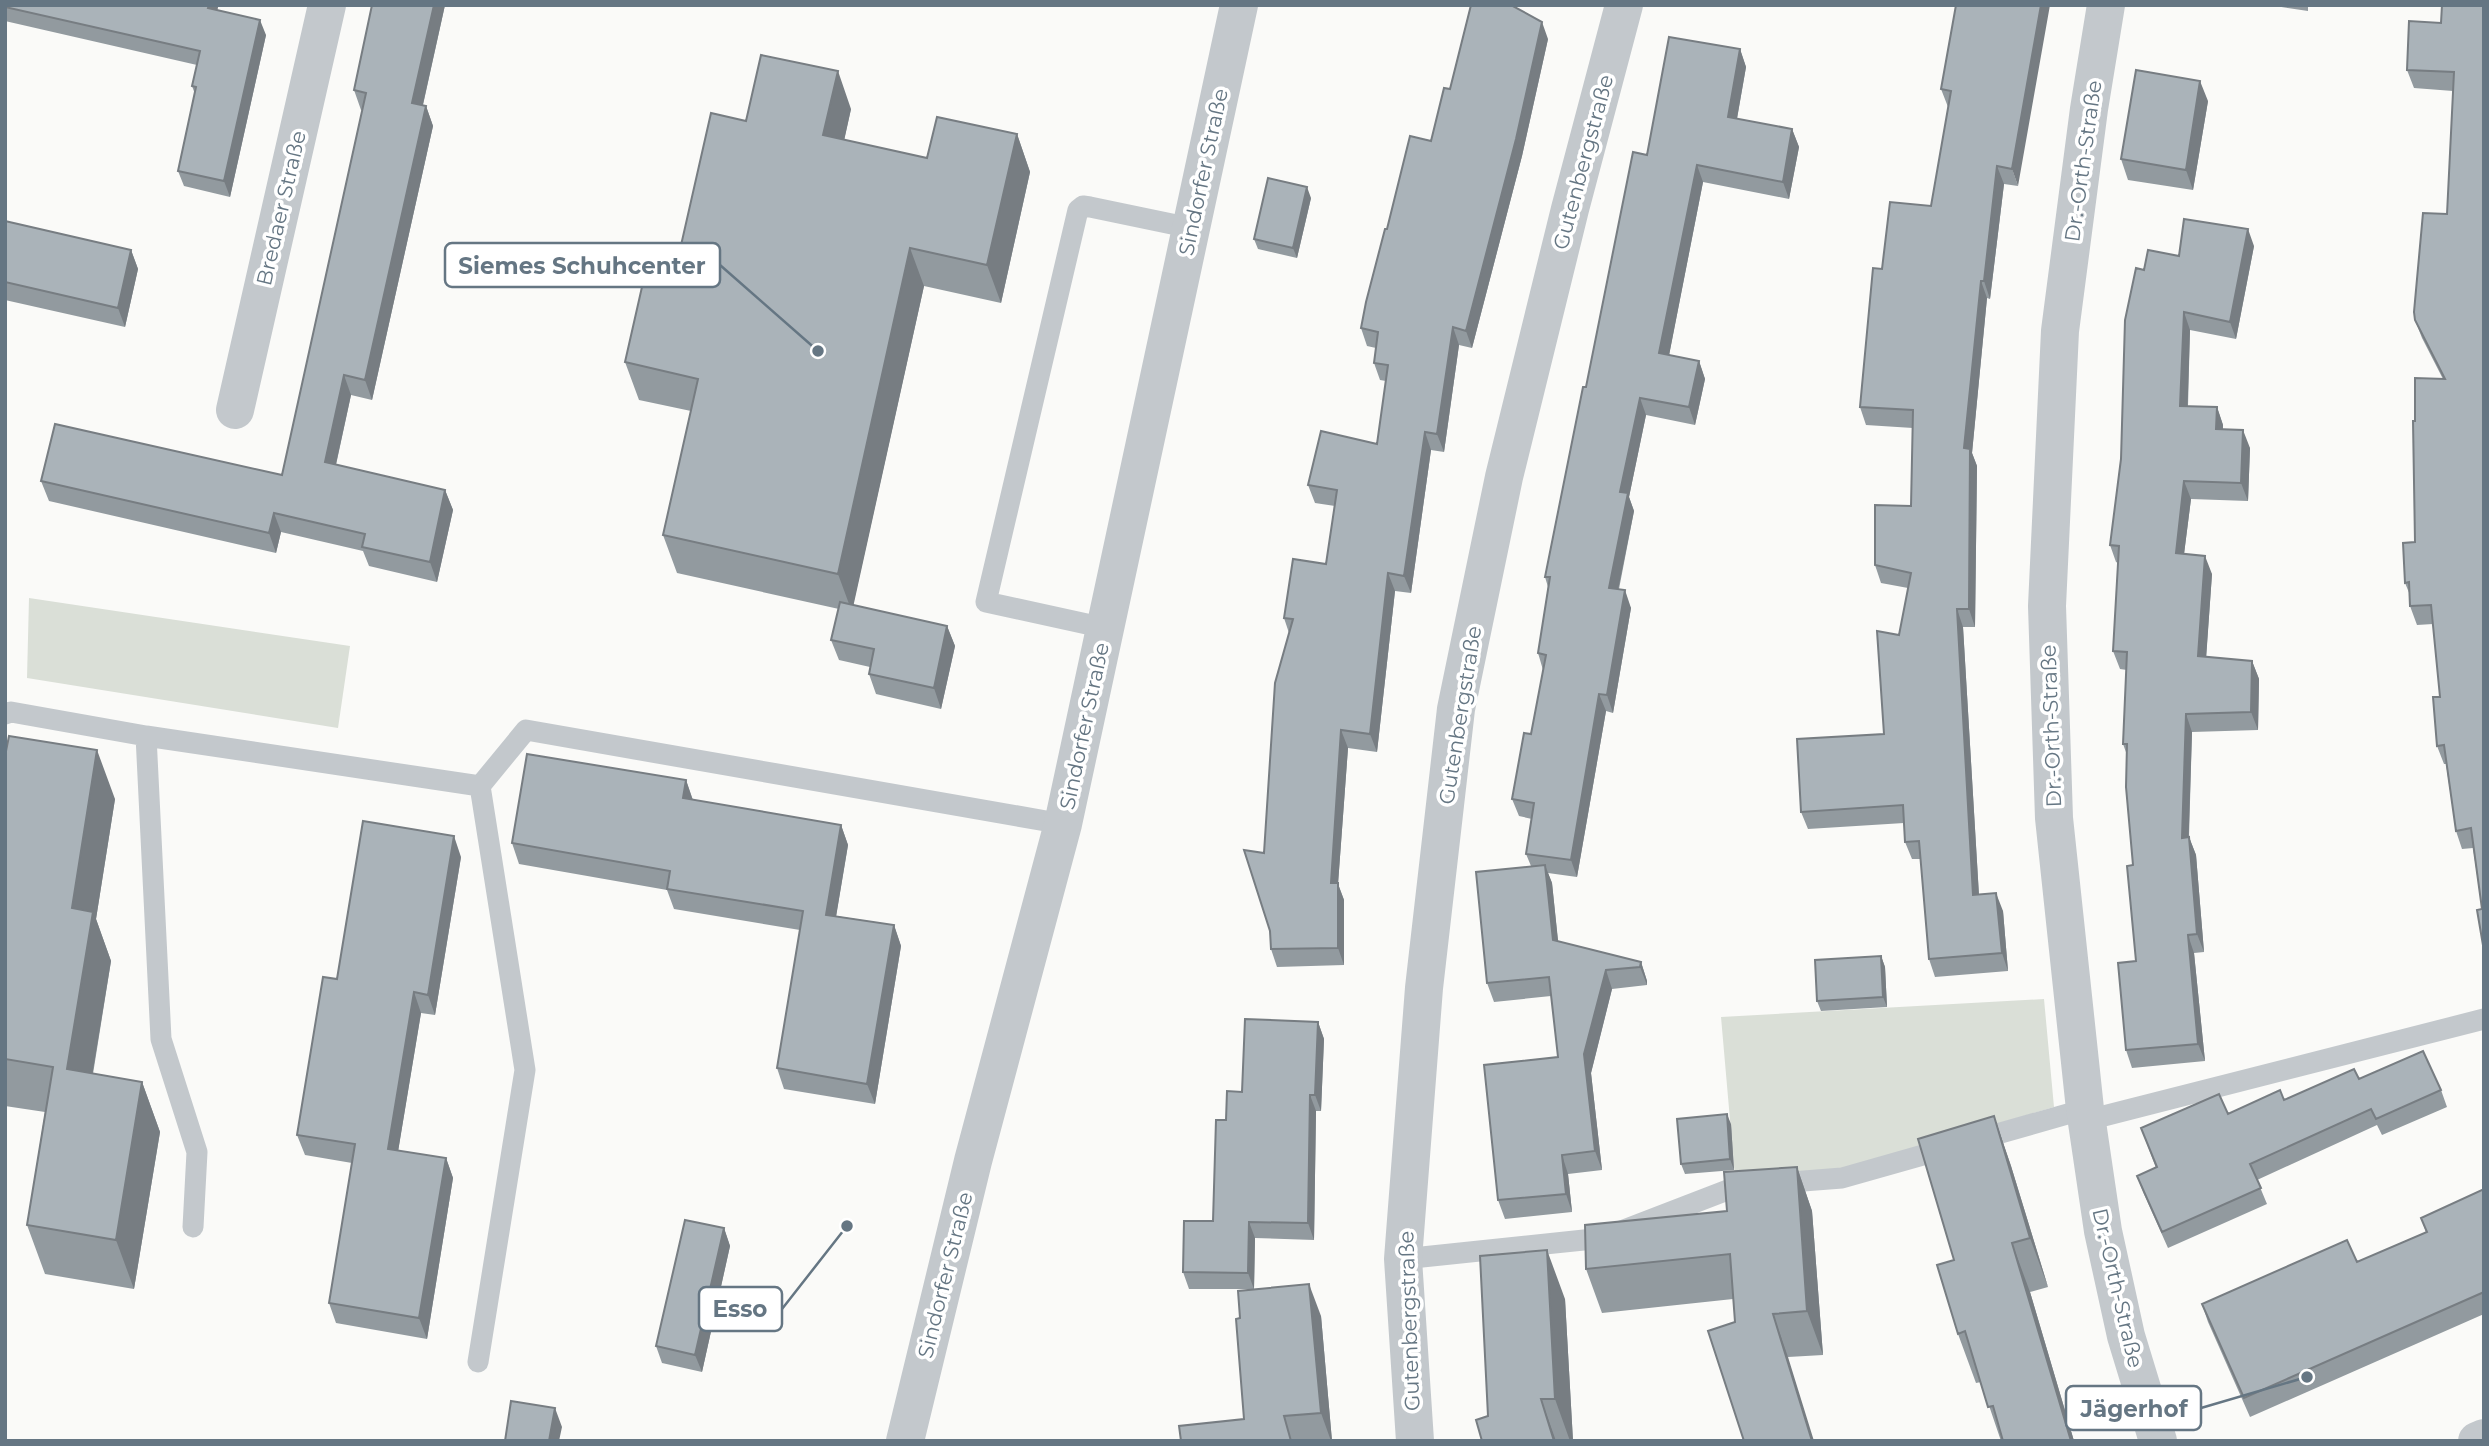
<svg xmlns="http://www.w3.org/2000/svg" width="2489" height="1446" viewBox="0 0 2489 1446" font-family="Montserrat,sans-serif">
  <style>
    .green { fill: #dadfd7 }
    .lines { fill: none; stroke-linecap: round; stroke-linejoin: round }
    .service { stroke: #c3c8cc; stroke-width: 21 }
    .minor { stroke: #c3c8cc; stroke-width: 38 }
    .tertiary { stroke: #c3c8cc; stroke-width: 38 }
    .wall { fill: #929a9f }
    .shaded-wall { fill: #777d82 }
    .building { fill: #aab3b9; stroke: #777d82; stroke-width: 2 }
    .labels { text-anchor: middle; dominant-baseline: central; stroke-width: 7; stroke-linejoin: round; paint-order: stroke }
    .street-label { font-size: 21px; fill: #657683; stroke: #fff }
    .leader { fill: none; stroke: #657683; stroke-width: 2.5 }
    .callout-dot { fill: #657683; stroke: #fff; stroke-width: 2.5 }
    .callout { fill: #fff; stroke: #657683; stroke-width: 2.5 }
    .callout-label { font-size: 23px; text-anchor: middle; font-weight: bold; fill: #657683 }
  </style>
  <rect width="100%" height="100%" fill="#fafaf8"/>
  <path class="green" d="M29,598L350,646L338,728L27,678Z
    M2044,999L2054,1107L1844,1169L1735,1177L1721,1017Z"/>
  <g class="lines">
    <path class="service" d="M1105,628L986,602L1078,210L1083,206L1090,207L1191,228
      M5,714L11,712L146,736L480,786L526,730L1063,824
      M146,736L161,1039L197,1152L193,1227
      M2088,1120L2484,1019
      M1403,1259L1603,1238L1738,1186L1842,1178L2085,1109
      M478,1362L525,1070L480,786"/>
    <path class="minor" d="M2106,5L2089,109L2060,331L2047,606L2054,818L2085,1109L2103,1231L2126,1336L2158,1441
      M235,410L327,5
      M1415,1441L1403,1259L1424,988L1456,709L1504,477L1570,209L1624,5
      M2477,1441L2484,1438"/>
    <path class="tertiary" d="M905,1441L973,1161L1063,824L1239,5"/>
  </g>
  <path class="wall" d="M5,5L218,7L217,10L266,35L230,197L184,186L178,171L195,94L192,86L197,65L5,21Z
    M372,5H445L423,105L426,106L433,126L372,400L351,395L336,465L445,490L453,510L437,582L369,566L363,551L281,532L276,553L49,501L41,481L282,475L362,110H361L354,90Z
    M1956,5L2018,186L2004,184L1990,299L1987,298L1972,453L1977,466L1975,627H1963L1979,895L2003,911L2008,971L1935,977L1929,959L1921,859H1912L1905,842L1904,823L1808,829L1801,812L1884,734L1899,635L1908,588L1881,583L1875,565L1911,506L1913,428L1866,425L1860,407L1882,269L1931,206L1948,107L1941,89Z
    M2268,5H2308V11Z
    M2484,5L2482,909L2473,848L2462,849L2456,831L2446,764H2444L2437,746L2440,697L2433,624L2417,625L2410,606V595L2405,583L2415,542V421L2443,379L2422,338L2415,320L2447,214L2453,91L2414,88L2407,70L2441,23Z
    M1548,39L1522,156L1472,348L1459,345L1444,452L1431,450L1411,593L1395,591L1377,752L1348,748L1338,884L1344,900V965L1277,967L1271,949L1264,853L1289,633L1284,618L1326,564L1335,506L1315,503L1308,485L1377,444L1386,381L1380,380L1374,363L1376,348L1367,346L1361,328L1387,229L1431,141L1450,89Z
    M1740,49L1746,67L1737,119L1792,129L1799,147L1789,199L1703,182L1669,355L1699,361L1705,379L1695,425L1646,415L1629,497L1634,511L1619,589L1631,608L1613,713L1606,711L1577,877L1548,873L1552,883L1558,942L1641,962L1647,981V985L1612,989L1591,1073L1602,1170L1568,1174L1572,1212L1505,1219L1498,1200L1558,1057L1551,996L1494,1002L1487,983L1531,866L1526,854L1532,819L1519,816L1512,799L1531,734L1543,670L1538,653L1548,587L1545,577L1586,387L1647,155Z
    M2208,101L2193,190L2128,180L2121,159Z
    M851,109L844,140L927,158L1017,134L1030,172L1001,303L924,286L853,605L947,626L955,646L941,709L876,694L869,674L870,667L839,660L831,640L839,609L677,573L663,535L691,411L639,400L625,362L677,263L746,121Z
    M1311,198L1297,258L1258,249L1254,239Z
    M5,221L131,250L138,269L125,327L5,300Z
    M2254,246L2236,339L2190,330L2188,406L2217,407L2223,425V429L2250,448L2248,501L2191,499L2184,554L2212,574L2206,657L2252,661L2259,679L2258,730L2192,732L2189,837L2196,855L2204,952L2194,953L2205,1061L2132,1068L2126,1050L2136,961L2133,865L2127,755L2123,744L2127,670L2120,669L2113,651L2118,563L2116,562L2110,545L2144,270Z
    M5,756L115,799L96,919L111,961L93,1074L142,1082L160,1132L134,1289L45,1274L27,1225L45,1112L5,1106Z
    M686,780L693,800L841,825L848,845L836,916L894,925L901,946L875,1104L784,1089L777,1068L800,930L674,909L667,890L519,864L512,843Z
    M461,857L435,1015L421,1013L398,1151L446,1158L453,1178L427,1339L336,1323L329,1303L352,1163L305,1155L297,1135L337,979Z
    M1881,956L1885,967L1887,1007L1821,1011L1817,1001Z
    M1318,1022L1324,1039L1321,1111H1316L1314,1240L1255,1238L1254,1289L1321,1316L1332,1441H1181L1244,1419L1240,1318L1254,1289H1189L1183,1272L1213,1221L1226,1120Z
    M2359,1079L2441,1090L2447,1107L2382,1135L2377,1125L2257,1180L2267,1204L2168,1248L2143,1192L2137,1176L2156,1168L2141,1128L2228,1114L2284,1100Z
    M1994,1116L2011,1166L2048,1287L2030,1292L2074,1441H2001L1981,1382L1976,1383L1958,1334L1954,1260Z
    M1731,1124L1734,1170L1685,1174L1681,1164Z
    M1797,1167L1812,1211L1823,1355L1788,1357L1735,1322L1733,1299L1602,1313L1586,1269L1727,1211Z
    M2484,1189V1314L2250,1417L2208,1322L2202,1304L2357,1262L2426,1232L2421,1218Z
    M724,1228L730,1246L702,1372L662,1363L656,1346Z
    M1565,1299L1573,1441H1482L1488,1416Z"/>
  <path class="shaded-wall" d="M209,5H217L218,7L214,24L208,8Z
    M434,5H445L419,122L412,103Z
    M2041,5H2050L2018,186L2012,169Z
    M260,20L266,35L230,197L224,181Z
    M1542,22L1548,39L1522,156L1472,348L1466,331Z
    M1740,49L1746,67L1734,135L1728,117Z
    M838,71L851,109L837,173L823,135Z
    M2200,81L2208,101L2193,190L2186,170Z
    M426,106L433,126L372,400L365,380Z
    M1792,129L1799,147L1789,199L1783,182Z
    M1017,134L1030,172L1001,303L987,265Z
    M1697,165L1703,182L1666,371L1659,353Z
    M1997,166L2004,184L1990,299L1984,281Z
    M1307,187L1311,198L1297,258L1293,248Z
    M2248,229L2254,246L2236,339L2230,322Z
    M910,248L924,286L852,612L838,574Z
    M131,250L138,269L125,327L118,308Z
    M1981,281L1987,298L1972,453L1977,466L1975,627L1969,609L1964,448Z
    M2184,312L2190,330L2187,423L2180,406Z
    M1453,327L1459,345L1444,452L1437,434Z
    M1699,361L1705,379L1695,425L1689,407Z
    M344,375L351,395L332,482L325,462Z
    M1640,398L1646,415L1629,497L1634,511L1615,605L1609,588L1620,492Z
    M2217,407L2223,425L2222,447L2216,429Z
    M2243,430L2250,448L2248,501L2241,483Z
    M1425,432L1431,450L1411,593L1404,576Z
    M2184,481L2191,499L2182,570L2176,553Z
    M445,490L453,510L437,582L430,562Z
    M274,513L281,532L276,553L269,533Z
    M2205,556L2212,574L2205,674L2198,656Z
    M1388,573L1395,591L1377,752L1370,734Z
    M1625,590L1631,608L1613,713L1607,695Z
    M1957,609L1963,627L1980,913L1973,895Z
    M947,626L955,646L941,709L934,688Z
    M2252,661L2259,679L2258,730L2251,712Z
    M1599,694L1606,711L1577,877L1571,860Z
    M2186,714L2192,732L2188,856L2182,838Z
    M1341,730L1348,748L1338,884L1344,900V965L1338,948L1331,883Z
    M97,750L115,799L96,919L111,961L85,1119L67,1069L72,908Z
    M686,780L693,801L683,798Z
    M841,825L848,845L833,935L826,915Z
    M454,836L461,857L435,1015L428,995Z
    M2189,837L2196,855L2204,952L2197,934Z
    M1545,865L1552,883L1560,959L1553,940Z
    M1996,893L2003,911L2008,971L2002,953Z
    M894,925L901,946L875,1104L867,1084Z
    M2188,935L2194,953L2205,1061L2198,1044Z
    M1881,956L1885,967L1887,1007L1883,997Z
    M1641,962L1647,981V985L1640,967Z
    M1606,970L1612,989L1591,1073L1602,1170L1595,1151L1584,1054Z
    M414,992L421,1013L395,1170L388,1149Z
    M1318,1022L1324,1039L1321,1111L1315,1095Z
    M142,1082L160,1132L134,1289L116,1240Z
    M1310,1095L1316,1111L1314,1240L1308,1223Z
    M1727,1114L1731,1124L1734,1170L1730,1159Z
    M1994,1116L2011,1166L2048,1287L2030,1238Z
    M1562,1155L1568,1174L1572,1212L1566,1194Z
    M446,1158L453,1178L427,1339L419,1318Z
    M1797,1167L1812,1211L1823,1355L1807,1311Z
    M1249,1222L1255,1238L1254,1289L1248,1273Z
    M724,1228L730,1246L702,1372L695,1355Z
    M2012,1243L2030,1292L2074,1441H2071Z
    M1547,1250L1565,1299L1573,1441H1570L1555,1399Z
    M1309,1284L1321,1316L1332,1441H1331L1321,1413Z
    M1773,1314L1788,1357L1814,1441H1812Z
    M1541,1399L1556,1441H1554Z
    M555,1408L562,1427L559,1441H549Z"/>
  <path class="building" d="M5,5H209L208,8L260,20L224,181L178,171L196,87L192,86L200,51L5,7Z
    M372,5H434L412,103L426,106L365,380L344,375L325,462L445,490L430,562L362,547L365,534L274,513L269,533L41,481L55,424L282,475L366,93L354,90Z
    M1471,5H1511L1542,22L1516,139L1466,331L1453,327L1437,434L1425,432L1404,576L1388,573L1370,734L1341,730L1331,883H1338V948L1271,949L1270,931L1244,850L1264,853L1275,683L1293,619L1284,618L1293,559L1326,564L1337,490L1308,485L1321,431L1377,444L1388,365L1374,363L1378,332L1361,328L1366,302L1385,229H1387L1410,136L1431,141L1444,88L1450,89Z
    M1956,5H2041L2012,169L1997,166L1984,281H1981L1964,448L1970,449L1969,609H1957L1973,895L1996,893L2002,953L1929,959L1919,841L1905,842L1903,805L1801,812L1797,739L1884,734L1877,631L1899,635L1911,573L1875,565V505L1911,506L1913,410L1860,407L1873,268L1882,269L1890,202L1931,206L1951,91L1941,89Z
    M2442,5H2484V951L2477,910L2482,909L2471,828L2456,831L2444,745L2437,746L2433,697H2440L2431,605L2410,606L2409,582L2405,583L2403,543L2415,542L2413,421H2415V378L2445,379L2415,320L2414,312L2423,213L2447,214L2454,72L2407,70L2409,21L2441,23Z
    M1669,37L1740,49L1728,117L1792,129L1783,182L1697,165L1659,353L1699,361L1689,407L1640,398L1620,492L1628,493L1609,588L1625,590L1607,695L1599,694L1571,860L1526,854L1534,803L1512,799L1524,733L1531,734L1546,655L1538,653L1550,577H1545L1583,387H1586L1633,152L1647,155Z
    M761,55L838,71L823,135L927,158L937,117L1017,134L987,265L910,248L838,574L663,535L698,379L625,362L649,256L677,263L711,113L746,121Z
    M2136,70L2200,81L2186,170L2121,159Z
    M1268,178L1307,187L1293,248L1254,239Z
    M2184,219L2248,229L2230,322L2184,312L2180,406L2217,407L2216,429L2243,430L2241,483L2184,481L2176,553L2205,556L2198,656L2252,661L2251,712L2186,714L2182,838L2189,837L2197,934L2188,935L2198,1044L2126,1050L2118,963L2136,961L2127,866L2133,865L2126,787L2127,744H2123L2127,652L2113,651L2119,546L2110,545L2121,459L2125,320L2136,268L2144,270L2148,250L2179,256Z
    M5,221L131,250L118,308L5,282Z
    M840,602L947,626L934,688L869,674L874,649L831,640Z
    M9,736L97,750L72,908L93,912L67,1069L142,1082L116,1240L27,1225L53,1067L5,1059V756Z
    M527,754L686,780L683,798L841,825L826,915L894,925L867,1084L777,1068L803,911L667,889L670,871L512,843Z
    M363,821L454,836L428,995L414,992L388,1149L446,1158L419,1318L329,1303L355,1144L297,1135L323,977L337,979Z
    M1545,865L1553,940L1641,962L1640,967L1606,970L1584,1054L1595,1151L1562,1155L1566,1194L1498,1200L1484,1065L1558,1057L1549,977L1487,983L1476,872Z
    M1881,956L1883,997L1817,1001L1815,960Z
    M1245,1019L1318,1022L1315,1095H1310L1308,1223L1249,1222L1248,1273L1183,1272L1184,1221H1213L1216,1120H1226L1227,1091L1242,1092Z
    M2423,1051L2441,1090L2376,1119L2371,1109L2250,1164L2261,1188L2162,1232L2137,1176L2157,1167L2141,1128L2219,1094L2228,1114L2280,1090L2284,1100L2354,1069L2359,1079Z
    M1727,1114L1730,1159L1681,1164L1677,1119Z
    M1994,1116L2030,1238L2012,1243L2071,1441H2003L1993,1406L1988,1407L1965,1331L1958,1334L1937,1265L1954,1260L1918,1139Z
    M1797,1167L1807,1311L1773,1314L1812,1441H1744L1708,1331L1735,1322L1730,1254L1586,1269L1585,1225L1727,1211L1724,1172Z
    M2484,1189V1292L2244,1398L2202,1304L2347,1240L2357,1262L2427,1232L2421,1218Z
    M685,1220L724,1228L695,1355L656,1346Z
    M1547,1250L1555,1399H1541L1554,1441H1482L1476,1420L1488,1416L1480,1256Z
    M1309,1284L1321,1413L1284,1416L1291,1441H1181L1179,1426L1244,1419L1236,1319L1240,1318L1238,1291Z
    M511,1401L555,1408L549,1441H505Z"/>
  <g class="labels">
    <g class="street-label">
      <text transform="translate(2083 161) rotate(-82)">Dr.-Orth-Straße</text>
      <text transform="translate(1583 162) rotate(-75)">Gutenbergstraße</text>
      <text transform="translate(1203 172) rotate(-78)">Sindorfer Straße</text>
      <text transform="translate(281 208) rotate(-77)">Bredaer Straße</text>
      <text transform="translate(1460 715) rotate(-81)">Gutenbergstraße</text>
      <text transform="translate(1084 726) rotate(-78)">Sindorfer Straße</text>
      <text transform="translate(2051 726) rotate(-92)">Dr.-Orth-Straße</text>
      <text transform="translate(945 1275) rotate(-76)">Sindorfer Straße</text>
      <text transform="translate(2118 1288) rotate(77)">Dr.-Orth-Straße</text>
      <text transform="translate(1409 1321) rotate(-92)">Gutenbergstraße</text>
    </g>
  </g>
  <path class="leader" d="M818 351L720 265M847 1226L782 1309M2307 1377L2201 1408"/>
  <g class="callout-dot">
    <circle cx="818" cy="351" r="7"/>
    <circle cx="847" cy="1226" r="7"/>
    <circle cx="2307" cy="1377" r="7"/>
  </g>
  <g class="callout">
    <rect x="445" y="243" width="275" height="44" rx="7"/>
    <rect x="699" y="1287" width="83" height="44" rx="7"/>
    <rect x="2066" y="1386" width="135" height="44" rx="7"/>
  </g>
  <g class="callout-label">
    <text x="582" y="274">Siemes Schuhcenter</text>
    <text x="740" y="1317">Esso</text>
    <text x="2134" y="1417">Jägerhof</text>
  </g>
  <rect width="2489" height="1446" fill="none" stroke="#657683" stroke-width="14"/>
</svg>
